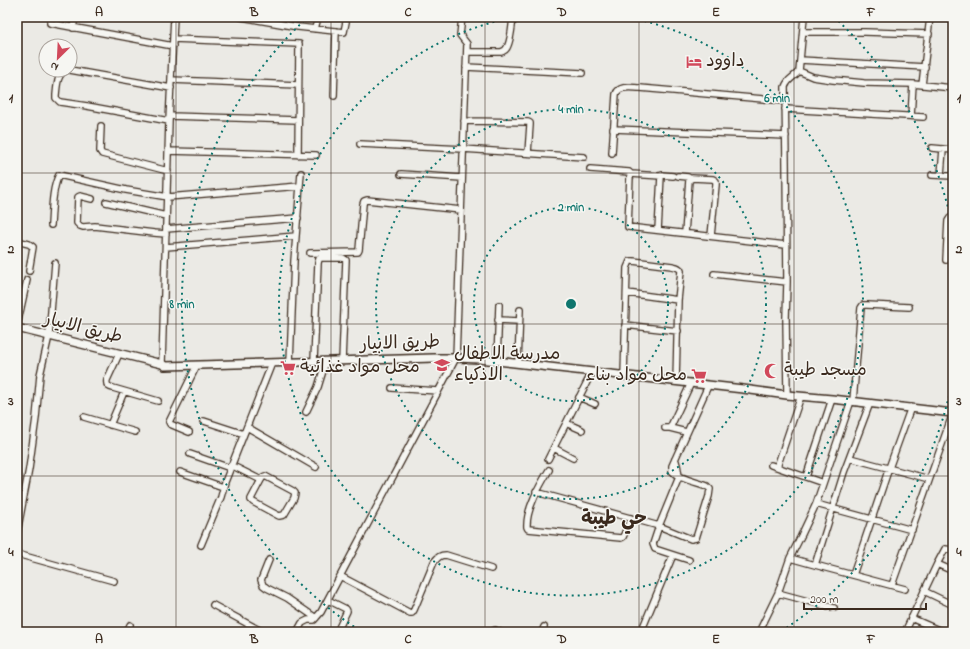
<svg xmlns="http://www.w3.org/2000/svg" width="970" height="649" viewBox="0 0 970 649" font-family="'Indie Flower','Playpen Sans Arabic',sans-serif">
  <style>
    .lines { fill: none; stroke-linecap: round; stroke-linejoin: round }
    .minor-casing { stroke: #3b2a1e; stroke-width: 8 }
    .major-casing { stroke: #3b2a1e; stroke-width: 10 }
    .minor { stroke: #f6f6f2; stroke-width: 5.5 }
    .major { stroke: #f6f6f2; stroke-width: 7 }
    .grid { fill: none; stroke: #3b2a1e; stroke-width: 1; stroke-opacity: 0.55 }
    .ring { fill: none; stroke: #0f766e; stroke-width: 2; stroke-dasharray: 2 4 }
    .labels { text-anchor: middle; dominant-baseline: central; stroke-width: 3; stroke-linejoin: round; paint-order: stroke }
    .poi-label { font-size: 18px; fill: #3b2a1e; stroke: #f6f6f2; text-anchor: start }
    .street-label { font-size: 18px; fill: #3b2a1e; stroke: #f6f6f2 }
    .neighbourhood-label { font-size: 19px; font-weight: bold; fill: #3b2a1e; stroke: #f6f6f2 }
    .centre { fill: #0f766e; stroke: #f6f6f2; stroke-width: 2 }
    .ring-label { font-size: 12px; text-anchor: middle; font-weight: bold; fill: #0f766e; stroke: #f6f6f2; stroke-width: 3; stroke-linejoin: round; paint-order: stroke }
    .neatline { fill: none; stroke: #3b2a1e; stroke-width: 1.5 }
    .grid-label { font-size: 13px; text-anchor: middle; font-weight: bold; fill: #3b2a1e }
  </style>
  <rect width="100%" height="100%" fill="#ebeae5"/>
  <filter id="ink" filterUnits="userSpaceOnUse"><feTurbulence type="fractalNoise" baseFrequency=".025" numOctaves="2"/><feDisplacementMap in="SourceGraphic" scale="8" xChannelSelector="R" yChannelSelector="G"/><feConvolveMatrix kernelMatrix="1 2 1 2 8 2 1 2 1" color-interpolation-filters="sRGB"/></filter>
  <g filter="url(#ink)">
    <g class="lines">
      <defs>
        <path id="minor" d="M241,17L298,27L344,32L347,17
          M50,23L173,46
          M73,28L75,17
          M315,29L318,17
          M803,32H865L929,34
          M173,39L299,44L298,155
          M467,52H501C503,51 505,51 506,49C511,43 512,25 513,17
          M800,60L925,67
          M466,67L582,73
          M66,70C57,74 57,86 56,95V98L60,102L87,106L169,121
          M70,70L171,88
          M799,71L813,77L833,80L864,83L913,84L953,88
          M171,80L298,85
          M922,85L930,17
          M334,96L336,31
          M785,109L923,117
          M170,116L298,120
          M911,116L913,84
          M464,121L528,122L530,123V125L528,153
          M101,126L100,151L102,154L168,171
          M613,129L786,136
          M360,144L463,149L584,157
          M932,148L953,150
          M169,151L316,155
          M612,153L616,94C619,85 632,88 640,88L785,101
          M590,169L629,172L631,174
          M401,174L462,178
          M932,175L953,176
          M941,175L943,149
          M660,176L662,175L673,176
          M678,176L688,177L691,179
          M92,199L80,196L78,197L77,223L80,226L83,227L95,226L154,233L166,234
          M106,202L166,216
          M51,225C52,211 52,187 59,175L126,190L168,197L300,186
          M166,229L298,218
          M658,230L661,176L631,174L630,175L628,227L786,245
          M685,233L689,180L692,178L713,179L716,181V185L711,236
          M17,241L29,244L33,247L29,271
          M166,247L296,236
          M310,253L358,252L359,250L363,204L364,201L367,200L461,210
          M946,260L948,221L950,218H953
          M714,274L787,282
          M627,293L678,300
          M498,320L519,321
          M625,325L678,331
          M17,326L27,280
          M119,354L107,380C106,385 108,387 113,388L158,401
          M314,361L318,263L319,259L321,258H343L346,260L342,361
          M497,361L499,305
          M290,362L294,261L301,173
          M518,363L520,310
          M162,364L169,121L174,17
          M624,376L627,268L630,261H633L672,266C676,267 680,267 681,271L678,300L676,382
          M392,388L438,391
          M787,395L786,318L787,282L786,163L785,87C788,78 794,78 799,71L804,17
          M579,397L595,404
          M853,401L861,308L863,305H867L909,307
          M306,412L318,387L326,361
          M84,417L135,432
          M204,421L244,434
          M566,423L582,430
          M110,425L124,392
          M247,427L316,467
          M665,428H670L686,432
          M670,428L691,383
          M189,432L170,424L169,422L197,365
          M554,448L573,458
          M190,454L230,468
          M850,458L929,479
          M548,459L592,372
          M675,459C678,465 678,471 679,477L659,526L653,544L655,549L689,560
          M231,465L261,480
          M771,465L823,483
          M777,467L801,396
          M549,470C540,485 526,509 527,527L528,529L621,538L623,537L631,518
          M180,472L223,487
          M265,476L293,491L295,493L294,498L284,515L279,516L253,502L251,500V499L261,480L263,477Z
          M806,477L832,399
          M536,492L659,526L691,539L696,538L709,496L710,489L707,486C697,482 679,479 672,471V466L708,386
          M816,504L912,530
          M17,533L29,469L36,418L40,375L49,336L55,263
          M201,545L221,497L225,482L272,363
          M17,554L114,581
          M790,558L815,565L905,589
          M269,560L261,580L263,585L267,588L287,598L316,618
          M937,564L945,549L953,550
          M815,565L844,472L870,403
          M853,575L889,468L911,407
          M340,576L410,613H412L414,610L434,562C438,557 440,555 446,555L491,569
          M892,585L953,413
          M924,591L953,605
          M778,593L834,608
          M328,600L346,609L347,611L337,632
          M213,605L263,632
          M911,618L943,632
          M127,632L130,625
          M297,632L302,623L308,620H314L321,612L456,358L467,44L460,35L462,17
          M491,632L495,630L500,632
          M542,632L544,627
          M641,632L673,555
          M759,632L778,593L790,558L801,536L816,504L851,401
          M905,632L937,564L953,571"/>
        <path id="major" d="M17,328L162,364L165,366L434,358H456L479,359L743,389L787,395L832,399L953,413"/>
      </defs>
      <use href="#minor" class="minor-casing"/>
      <use href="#major" class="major-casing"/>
      <use href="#minor" class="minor"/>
      <use href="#major" class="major"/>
    </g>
  </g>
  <path class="grid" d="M176,17V632M331,17V632M485,17V632M639,17V632M794,17V632M17,173H953M17,324H953M17,476H953"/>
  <g class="ring">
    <circle cx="571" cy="304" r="97"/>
    <circle cx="571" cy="304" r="195"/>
    <path d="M627 17A292 292 0 1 1 515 17"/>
    <path d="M953 378A389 389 0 0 1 783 630M359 630A389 389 0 0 1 308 17M834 17A389 389 0 0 1 953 230"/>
  </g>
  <defs>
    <symbol id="hotel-bare" viewBox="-9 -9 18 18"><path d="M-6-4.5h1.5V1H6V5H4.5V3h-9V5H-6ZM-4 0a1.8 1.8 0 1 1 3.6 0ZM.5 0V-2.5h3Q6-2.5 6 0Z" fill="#d1495b" stroke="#f6f6f2" stroke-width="2.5" paint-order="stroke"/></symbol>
    <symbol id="school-bare" viewBox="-9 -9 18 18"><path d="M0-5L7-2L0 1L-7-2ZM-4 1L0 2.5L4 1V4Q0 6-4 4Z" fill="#d1495b" stroke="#f6f6f2" stroke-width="2.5" paint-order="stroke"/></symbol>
    <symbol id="supermarket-bare" viewBox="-9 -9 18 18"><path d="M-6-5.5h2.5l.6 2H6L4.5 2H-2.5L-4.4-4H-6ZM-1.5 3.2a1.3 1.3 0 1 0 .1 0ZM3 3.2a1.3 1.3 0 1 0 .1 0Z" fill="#d1495b" stroke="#f6f6f2" stroke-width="2.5" paint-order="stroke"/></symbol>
    <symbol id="mosque-bare" viewBox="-9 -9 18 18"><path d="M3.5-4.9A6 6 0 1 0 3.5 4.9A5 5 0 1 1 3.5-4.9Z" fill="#d1495b" stroke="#f6f6f2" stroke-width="2.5" paint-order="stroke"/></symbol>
  </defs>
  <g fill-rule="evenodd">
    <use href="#hotel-bare" x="683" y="51" width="22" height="22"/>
    <use href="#school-bare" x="431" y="354" width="22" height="22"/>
    <use href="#supermarket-bare" x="277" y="357" width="22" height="22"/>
    <use href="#mosque-bare" x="761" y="360" width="22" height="22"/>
    <use href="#supermarket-bare" x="688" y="365" width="22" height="22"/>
  </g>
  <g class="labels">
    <g class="poi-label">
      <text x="706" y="62">داوود</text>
      <text x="454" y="355">مدرسة الاطفال<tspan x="454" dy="21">الاذكياء</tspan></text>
      <text x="300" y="368">محل مواد غذائية</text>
      <text x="784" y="371">مسجد طيبة</text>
      <text x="687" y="376" text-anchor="end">محل مواد بناء</text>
    </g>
    <g class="street-label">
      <text transform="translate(83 329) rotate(14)">طريق الابيار</text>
      <text transform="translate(400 344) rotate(-2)">طريق الابيار</text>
    </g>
    <g class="neighbourhood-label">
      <text x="614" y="519">حي طيبة</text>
    </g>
  </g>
  <circle cx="571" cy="304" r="6" class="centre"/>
  <g class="ring-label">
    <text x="777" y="102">6 min</text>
    <text x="571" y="113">4 min</text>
    <text x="571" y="211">2 min</text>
    <text x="182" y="308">8 min</text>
  </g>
  <rect width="970" height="649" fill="none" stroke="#f6f6f2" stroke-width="44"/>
  <g transform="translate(58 58) rotate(204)"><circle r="19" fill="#f6f6f2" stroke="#aba49d"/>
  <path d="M0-3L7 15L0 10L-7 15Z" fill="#d1495b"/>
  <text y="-6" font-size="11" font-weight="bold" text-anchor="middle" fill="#3b2a1e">N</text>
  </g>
  <path d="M804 603v6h122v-6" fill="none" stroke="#3b2a1e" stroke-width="2"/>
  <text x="810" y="603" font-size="12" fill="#3b2a1e" stroke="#f6f6f2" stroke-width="3" paint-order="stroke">200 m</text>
  <rect x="22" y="22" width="926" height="605" class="neatline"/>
  <g class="grid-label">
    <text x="99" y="16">A</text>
    <text x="254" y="16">B</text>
    <text x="408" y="16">C</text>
    <text x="562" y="16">D</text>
    <text x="716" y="16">E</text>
    <text x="871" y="16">F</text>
    <text x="11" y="102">1</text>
    <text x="959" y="102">1</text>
    <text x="11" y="253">2</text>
    <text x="959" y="253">2</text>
    <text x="11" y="405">3</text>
    <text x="959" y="405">3</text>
    <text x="11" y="556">4</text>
    <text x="959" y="556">4</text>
    <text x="99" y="643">A</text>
    <text x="254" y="643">B</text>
    <text x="408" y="643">C</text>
    <text x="562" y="643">D</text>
    <text x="716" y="643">E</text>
    <text x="871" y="643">F</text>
  </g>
</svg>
